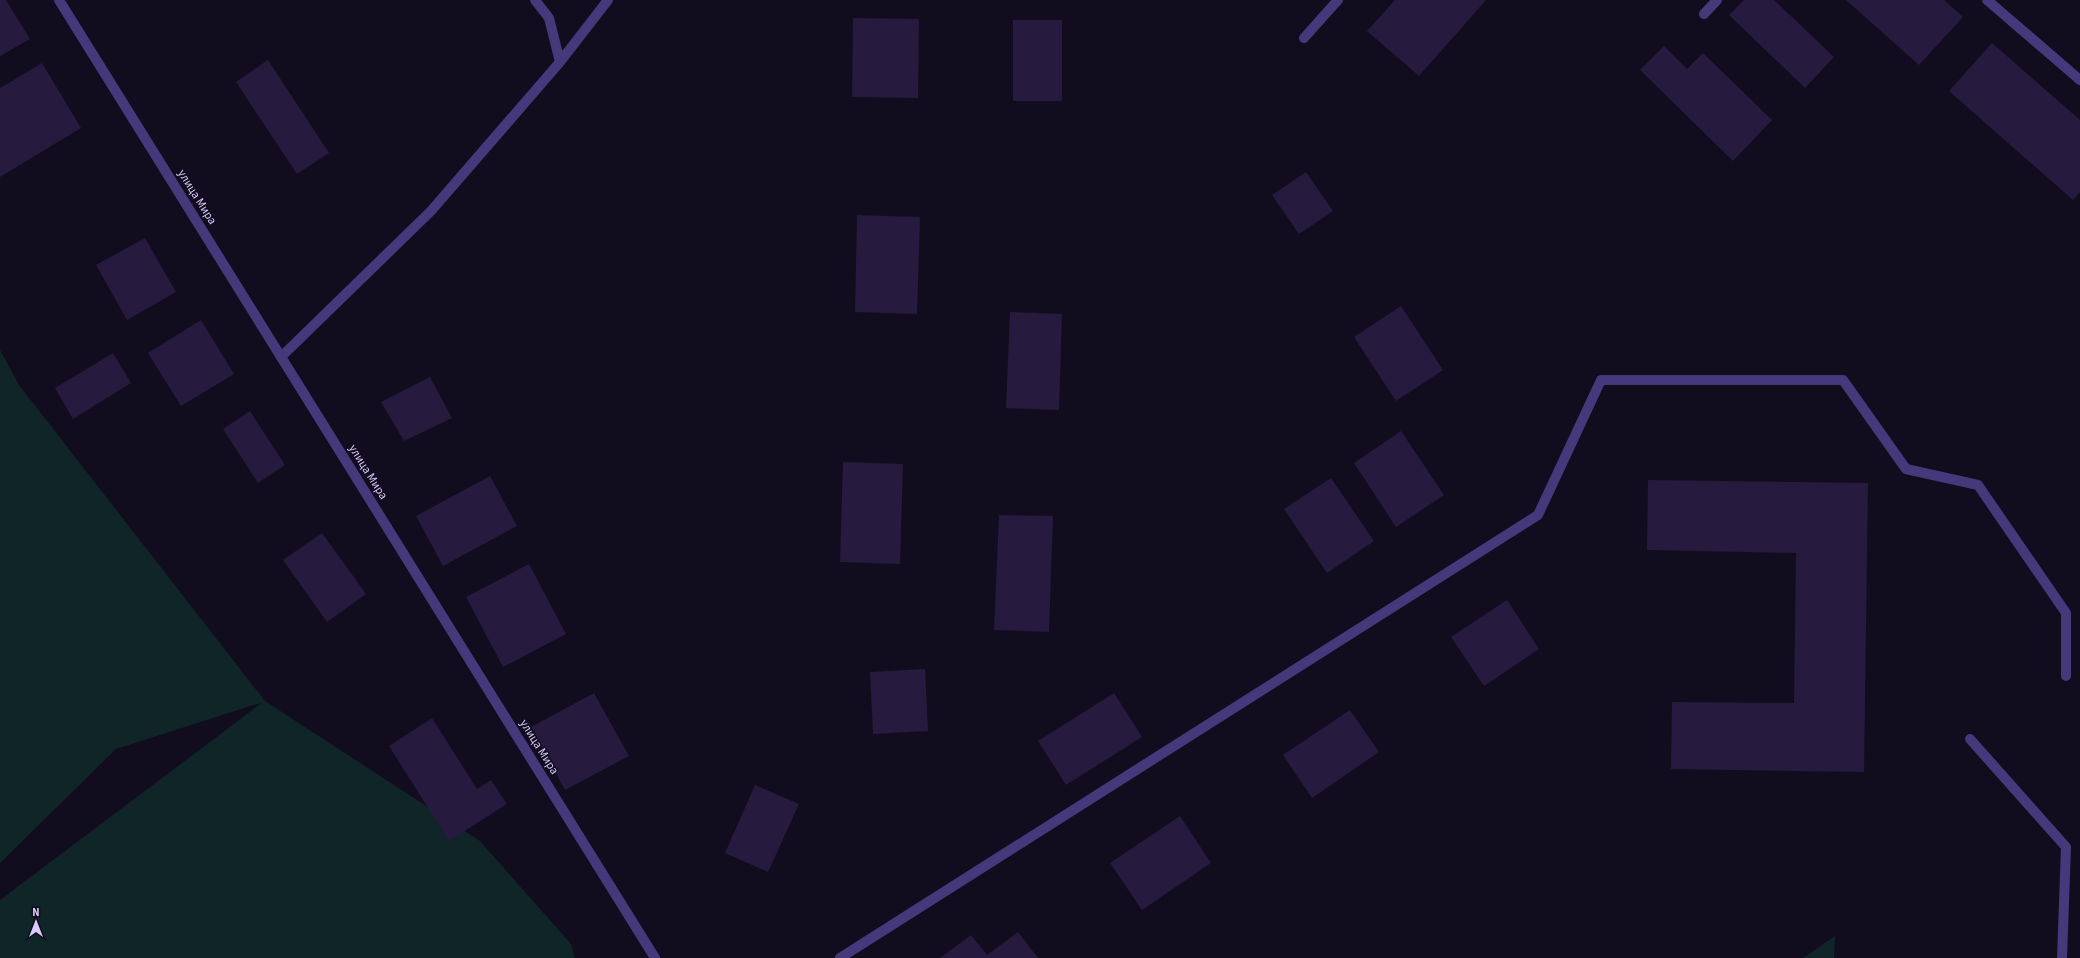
<svg xmlns="http://www.w3.org/2000/svg" width="2080" height="958" viewBox="0 0 2080 958" font-family="'Source Sans 3',sans-serif">
  <style>
    .green { fill: #102527 }
    .building { fill: #261a3e }
    .lines { fill: none; stroke-linecap: round; stroke-linejoin: round }
    .service { stroke: #46397b; stroke-width: 10 }
    .minor { stroke: #46397b; stroke-width: 10 }
    .labels { text-anchor: middle; dominant-baseline: central; stroke-width: 3; stroke-linejoin: round; paint-order: stroke }
    .street-label { font-size: 12px; fill: #d9cbfd; stroke: #120d1e }
  </style>
  <rect width="100%" height="100%" fill="#120d1e"/>
  <path class="green" d="M0,350L19,385L265,701L480,841L571,944L575,958H0V900L263,702L116,749L0,863Z
    M1835,936L1834,958H1803Z"/>
  <path class="building" d="M0,0H6L30,39L0,56Z
    M1395,0H1486L1419,76L1367,31Z
    M1744,0H1774L1834,57L1805,88L1729,15Z
    M1846,0H1944L1963,17L1919,65Z
    M853,18L919,19L918,98L852,97Z
    M1013,20H1062V101H1013Z
    M1992,43L2080,120V192L2073,200L1949,91Z
    M1664,46L1687,69L1703,53L1772,120L1733,161L1640,70Z
    M268,60L329,153L297,174L236,82Z
    M42,63L81,128L0,177V88Z
    M1306,172L1333,211L1299,234L1272,195Z
    M857,215L920,217L917,314L855,312Z
    M145,238L176,292L127,320L96,265Z
    M1401,306L1443,370L1396,401L1354,337Z
    M1010,312L1062,314L1059,410L1006,408Z
    M201,320L234,374L181,406L148,353Z
    M113,353L131,383L73,419L55,388Z
    M430,377L452,418L404,441L381,402Z
    M250,411L285,465L258,483L223,429Z
    M1401,431L1444,495L1396,527L1354,463Z
    M843,462L903,464L900,564L840,562Z
    M490,476L517,526L443,566L416,516Z
    M1331,478L1374,541L1327,573L1284,509Z
    M1648,480L1868,483L1864,772L1671,769L1672,702L1794,703L1796,553L1647,550Z
    M999,515L1053,516L1049,632L994,630Z
    M322,533L366,594L327,622L283,560Z
    M529,564L566,634L503,667L466,597Z
    M1507,600L1539,649L1484,686L1451,637Z
    M925,669L928,731L873,734L870,672Z
    M594,693L629,756L565,790L531,727Z
    M1114,693L1142,737L1066,785L1038,741Z
    M1350,710L1379,752L1312,798L1283,755Z
    M432,718L477,789L491,780L507,804L449,841L389,746Z
    M755,785L799,804L768,872L725,853Z
    M1180,816L1211,863L1142,910L1110,863Z
    M1018,932L1038,958H940L971,935L987,955Z"/>
  <g class="lines">
    <path class="service" d="M535,0L549,18L560,62
      M1987,0L2080,80
      M1704,14L1717,0
      M1304,38L1338,0
      M281,357L431,211L560,62L608,0
      M1970,739L2066,847L2062,958
      M840,958L1538,515L1601,380H1843L1906,469L1978,485L2066,613V676"/>
    <path class="minor" d="M59,0L655,958"/>
  </g>
  <g class="labels">
    <g class="street-label">
      <text transform="translate(197 197) rotate(58)">улица Мира</text>
      <text transform="translate(368 472) rotate(58)">улица Мира</text>
      <text transform="translate(539 747) rotate(58)">улица Мира</text>
    </g>
  </g>
  <g transform="translate(36 922)" stroke="#120d1e" stroke-width="3" paint-order="stroke">
  <path d="M0-3L7 15L0 10L-7 15Z" fill="#d9cbfd"/>
  <text y="-6" font-size="11" font-weight="bold" text-anchor="middle" fill="#d9cbfd">N</text>
  </g>
</svg>
